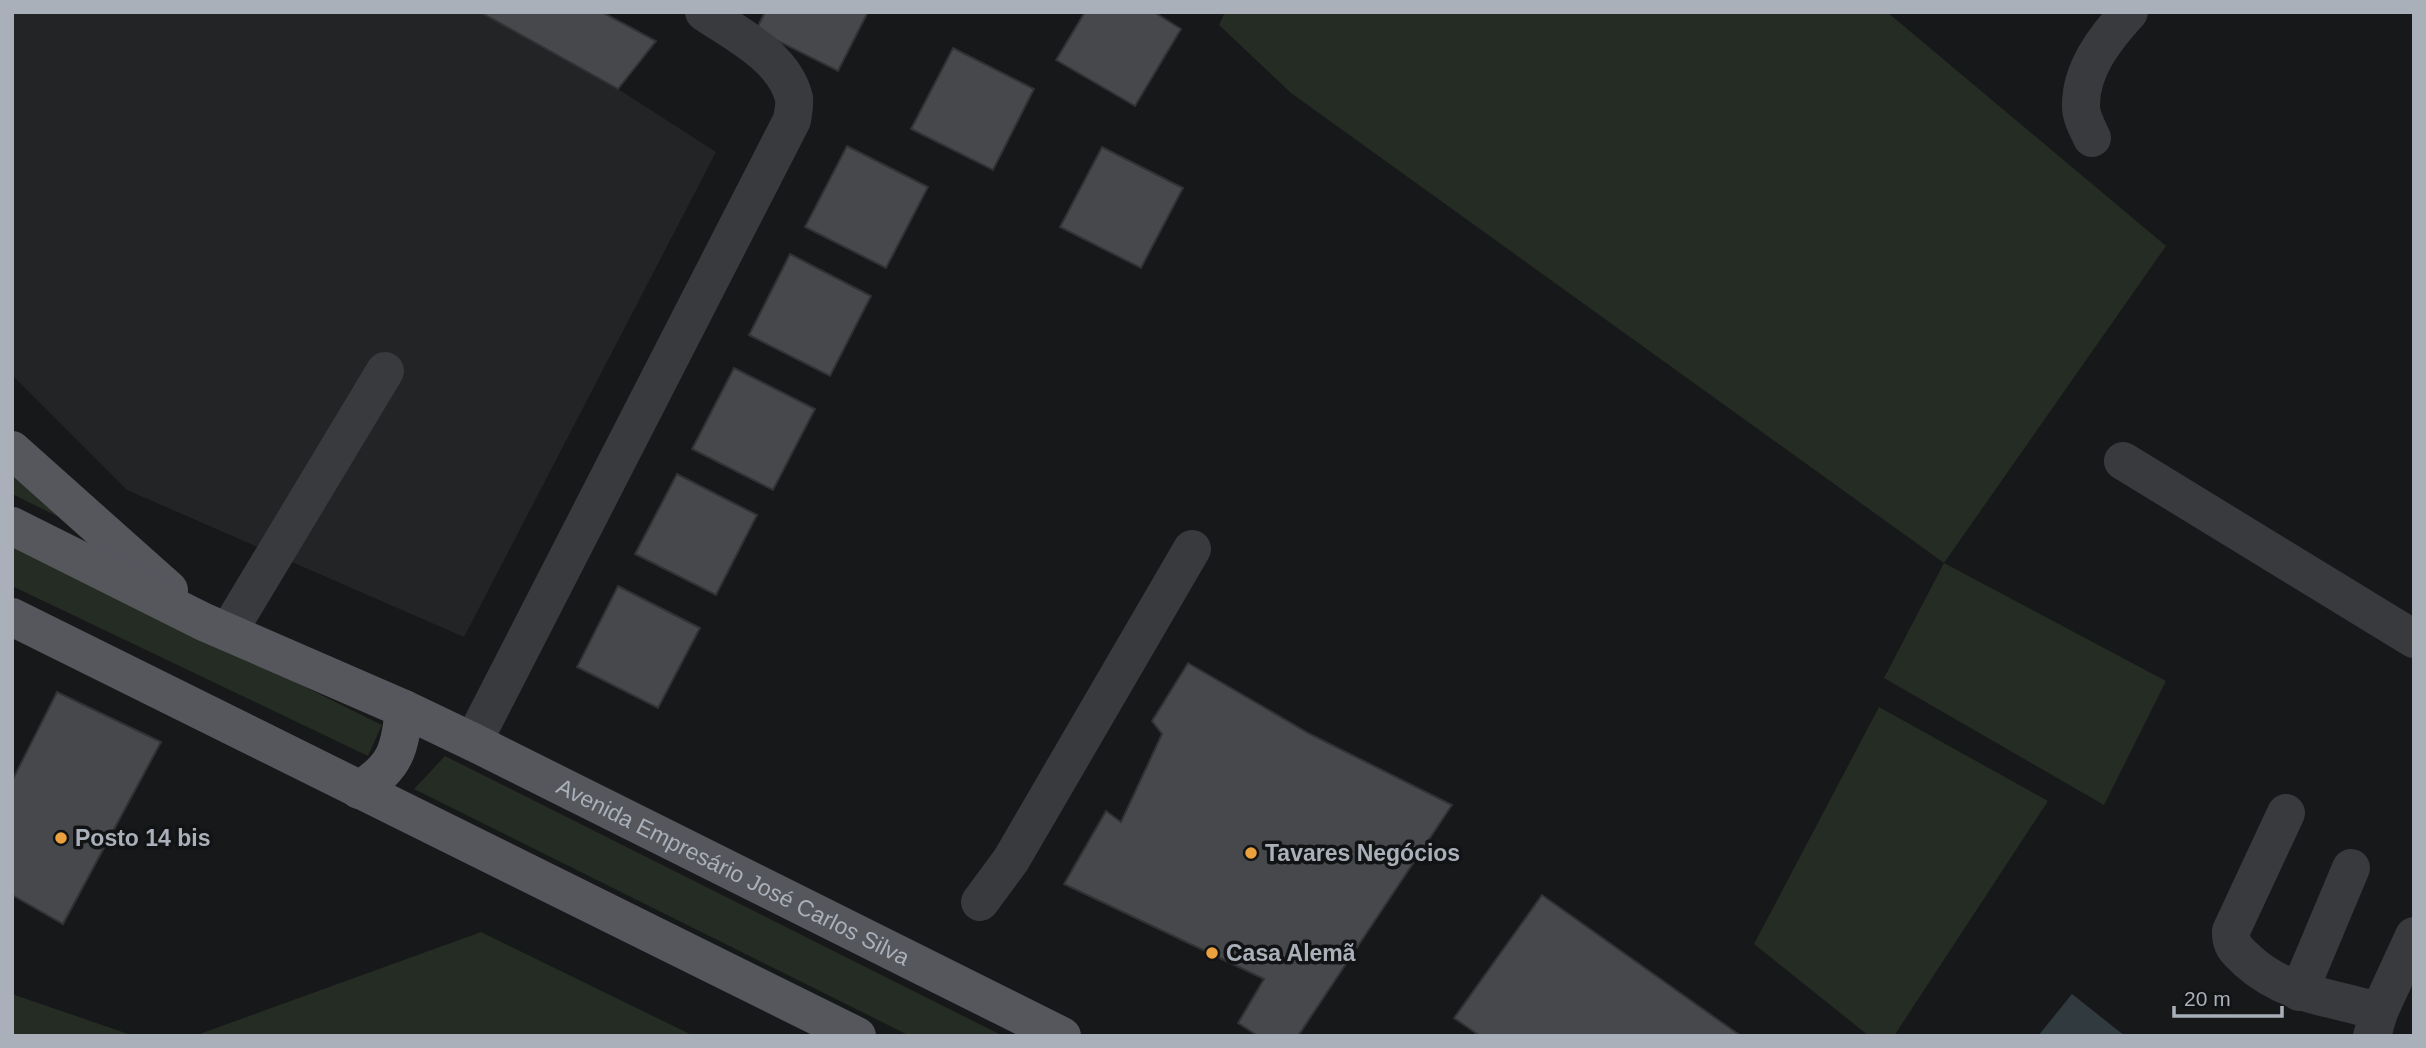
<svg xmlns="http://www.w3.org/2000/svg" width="2426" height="1048" viewBox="0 0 2426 1048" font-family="Helvetica,sans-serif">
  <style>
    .built { fill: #232426 }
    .green { fill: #242c24 }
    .water { fill: #303a3f }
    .building { fill: #46484c; stroke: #323235; stroke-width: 2 }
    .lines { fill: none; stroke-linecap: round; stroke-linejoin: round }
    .minor { stroke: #393a3e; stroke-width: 38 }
    .major { stroke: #55575d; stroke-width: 38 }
    .poi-dot { fill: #eba13d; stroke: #121314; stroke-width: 2.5 }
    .labels { text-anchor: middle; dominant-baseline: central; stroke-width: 7; stroke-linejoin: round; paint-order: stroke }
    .poi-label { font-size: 23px; font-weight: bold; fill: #aab0b9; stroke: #121314; text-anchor: start }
    .street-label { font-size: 23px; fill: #aab0b9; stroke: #121314 }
  </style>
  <rect width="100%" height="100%" fill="#171819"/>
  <path class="built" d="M14,12H480L618,89L716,152L464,637L127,490L12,375V15Z"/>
  <path class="green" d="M1225,12H1887L2166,246L1944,563L2166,681L2104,805L1884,678L1944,563L1291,93L1219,25Z
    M12,476L75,525L12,494Z
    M12,542L382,725L368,756L12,586Z
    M1879,707L2048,801L1894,1036H1869L1754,944Z
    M445,756L1003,1036H910L414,789Z
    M481,932L694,1036H194Z
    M12,994L134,1036H12Z"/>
  <path class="water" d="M2072,994L2125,1036H2038Z"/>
  <path class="building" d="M480,12H602L656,41L618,89Z
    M765,12H868L838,71L756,30Z
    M1085,12H1154L1181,29L1135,106L1056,60Z
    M953,48L1034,89L993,170L911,129Z
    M847,146L928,187L886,268L805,227Z
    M1102,147L1183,188L1141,268L1060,227Z
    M790,254L871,296L830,376L749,335Z
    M734,368L815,409L773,490L692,449Z
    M677,474L757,515L716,595L635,554Z
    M618,586L700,628L658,708L577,667Z
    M1188,663L1310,734L1452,805L1298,1036H1258L1238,1023L1264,979L1064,884L1106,811L1121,822L1162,734L1152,721Z
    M57,692L161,742L63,924L12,895V781Z
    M1542,895L1741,1036H1480L1454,1018Z"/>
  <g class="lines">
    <path class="minor" d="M2092,138C2088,129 2081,117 2081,107C2080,70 2105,38 2129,12
      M2123,461L2414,639
      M228,632L385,371
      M473,742L792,120C793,113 795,105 794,98C784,57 736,34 704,12
      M2286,813L2231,931C2230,947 2239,952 2249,962C2289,997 2331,996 2379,1012
      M980,902L1011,860L1192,549
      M2299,992L2351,868
      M2372,1036L2379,1012L2414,936"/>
    <g class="major">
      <path d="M12,450L169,590"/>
      <path id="s1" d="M12,526L204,622L404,709L473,742L1062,1036"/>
      <path d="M12,617L857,1036"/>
      <path d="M359,790C396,767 400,749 404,709"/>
    </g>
  </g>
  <g class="poi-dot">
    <circle cx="61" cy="838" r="7"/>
    <circle cx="1251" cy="853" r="7"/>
    <circle cx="1212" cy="953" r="7"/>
  </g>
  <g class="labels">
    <g class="poi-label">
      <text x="75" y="838">Posto 14 bis</text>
      <text x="1265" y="853">Tavares Negócios</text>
      <text x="1226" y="953">Casa Alemã</text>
    </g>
    <g class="street-label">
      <text stroke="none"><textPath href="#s1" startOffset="800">Avenida Empresário José Carlos Silva</textPath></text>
    </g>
  </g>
  <rect width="2426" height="1048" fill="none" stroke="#aab0b9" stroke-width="28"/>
  <path d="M2174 1006v10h108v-10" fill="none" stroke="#aab0b9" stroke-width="3.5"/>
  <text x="2184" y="1006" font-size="21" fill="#aab0b9" stroke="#121314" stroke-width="5" paint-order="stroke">20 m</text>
</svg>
